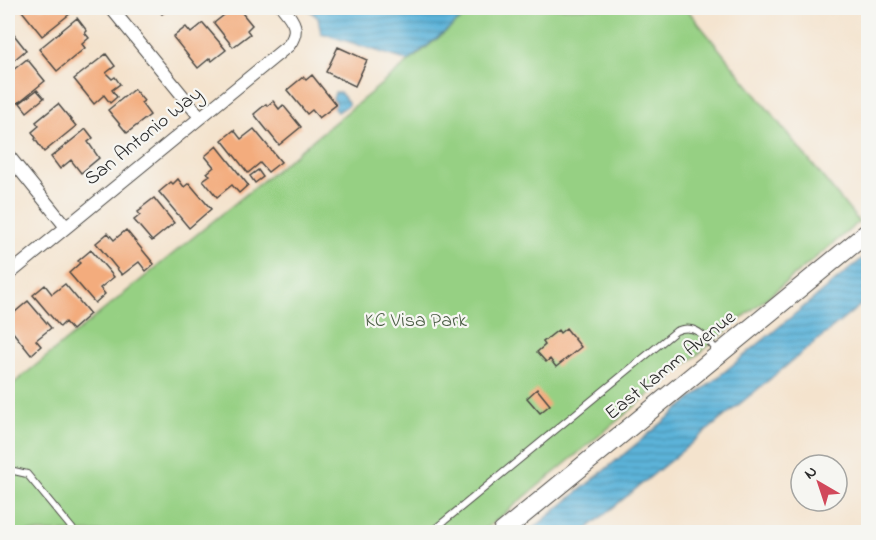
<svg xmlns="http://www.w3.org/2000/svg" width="876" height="540" viewBox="0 0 876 540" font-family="'Indie Flower',sans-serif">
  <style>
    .green { fill: #96d083; stroke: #607e57; stroke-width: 1.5 }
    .water { fill: url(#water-rules); stroke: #446f82; stroke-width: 1.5 }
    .building { fill: #f3ac7d }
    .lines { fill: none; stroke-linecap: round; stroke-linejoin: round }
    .lane-casing { stroke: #494743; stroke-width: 8 }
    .street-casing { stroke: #494743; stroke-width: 14 }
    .secondary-casing { stroke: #494743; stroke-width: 20 }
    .lane { stroke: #fff; stroke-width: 6 }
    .street { stroke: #fff; stroke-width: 12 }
    .secondary { stroke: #fff; stroke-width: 18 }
    .labels { text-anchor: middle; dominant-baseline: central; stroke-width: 4.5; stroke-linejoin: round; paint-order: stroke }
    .street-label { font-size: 20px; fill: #2b2b2b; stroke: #f6f6f2 }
    .park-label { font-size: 20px; fill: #4b5d45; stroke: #f6f6f2 }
  </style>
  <defs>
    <pattern id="water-rules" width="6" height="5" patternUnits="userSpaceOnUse" patternTransform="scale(1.5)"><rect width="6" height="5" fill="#5cb3d9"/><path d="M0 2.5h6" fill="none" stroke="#4c92b0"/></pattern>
  </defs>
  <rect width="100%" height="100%" fill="#f6f6f2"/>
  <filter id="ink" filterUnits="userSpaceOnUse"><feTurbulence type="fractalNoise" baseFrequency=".0167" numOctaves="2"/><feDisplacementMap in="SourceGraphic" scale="12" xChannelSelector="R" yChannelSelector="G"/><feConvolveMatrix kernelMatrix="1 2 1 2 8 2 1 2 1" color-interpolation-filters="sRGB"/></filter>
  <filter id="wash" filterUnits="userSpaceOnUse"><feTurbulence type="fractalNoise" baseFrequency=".008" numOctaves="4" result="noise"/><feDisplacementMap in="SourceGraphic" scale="24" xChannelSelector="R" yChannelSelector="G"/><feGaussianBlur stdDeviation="1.35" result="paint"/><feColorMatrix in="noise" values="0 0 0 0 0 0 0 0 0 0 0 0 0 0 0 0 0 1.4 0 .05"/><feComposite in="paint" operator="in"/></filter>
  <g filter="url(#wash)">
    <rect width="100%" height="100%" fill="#f4e3cd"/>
    <path class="green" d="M475,8H686L859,222L482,532H8V388Z"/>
    <path class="water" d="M307,8H475L408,61L321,33L318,18Z
      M335,92H340L348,102V105L338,112L334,109L336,102L333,99Z
      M868,254V299L583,532H529Z"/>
    <g id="blocks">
      <path class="building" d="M27,8H49L50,9L53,8H67L71,13L42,36L22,11Z
        M157,8H170L162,14Z
        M233,8H238L252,25L247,30L250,34L233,47L214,23Z
        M77,18L87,31L85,33L89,38L82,44L85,48L57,71L39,49Z
        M203,23L226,50L212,61L210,58L198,68L173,37L186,27L191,33Z
        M11,31L26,50L8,65V34Z
        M338,47L367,60L355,86L326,72Z
        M106,54L115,66L106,73L112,79L115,77L120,84L112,90L117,97L110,103L104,95L94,104L74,79Z
        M27,59L45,81L13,107L8,99V74Z
        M312,75L336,105L319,118L312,110L307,114L287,90L303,77L306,80Z
        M134,89L144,101L141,103L150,115L127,133L108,110Z
        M37,90L44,98L27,112L20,103Z
        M273,101L279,109L283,105L301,127L279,145L254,114L266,104L267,106Z
        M58,104L76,126L44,152L35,139L36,138L32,132L39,126L36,122Z
        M86,129L93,138L88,142L99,158L81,173L71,160L60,169L51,157Z
        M254,129L281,162L268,172L260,163L248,173L222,140L234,130L241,139Z
        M217,146L248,185L239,193L232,185L217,197L203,180L210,175L207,173L214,167L205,156Z
        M258,170L263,177L255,183L250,176Z
        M178,179L184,187L189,183L211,209L189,228L159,192L171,182L173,184Z
        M154,198L174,223L152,241L134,220L140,215L138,212L142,209L141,208Z
        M126,230L154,264L146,271L139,262L122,275L96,243L108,233L114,240Z
        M91,250L114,277L100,288L105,294L95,303L69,273L80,263L78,261Z
        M65,284L90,314L72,330L65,322L60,327L33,295L45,285L52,294Z
        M28,301L51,328L36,340L41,346L31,355L8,326L9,320L8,318Z
        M566,328L581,347L556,367L550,359L546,362L537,352L545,345L543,342L558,330L560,333Z
        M537,389L550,405L540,413L527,398Z"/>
    </g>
  </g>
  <g filter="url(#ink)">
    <use href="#blocks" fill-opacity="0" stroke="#494743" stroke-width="1.5"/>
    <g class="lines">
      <defs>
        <path id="lane" d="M8,473L14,471L27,474L75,532
          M431,532L676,331C696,322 707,339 719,353"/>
        <path id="street" d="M111,8L200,117
          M8,155L66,227
          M8,275L289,45C300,30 294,21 283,8"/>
        <path id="secondary" d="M502,532L868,232"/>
      </defs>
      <use href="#lane" class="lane-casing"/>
      <use href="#street" class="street-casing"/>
      <use href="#secondary" class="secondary-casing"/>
      <use href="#lane" class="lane"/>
      <use href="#street" class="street"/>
      <use href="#secondary" class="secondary"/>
    </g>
  </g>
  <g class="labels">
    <g class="street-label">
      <text transform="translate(144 137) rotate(-39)">San Antonio Way</text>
      <text transform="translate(671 366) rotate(-39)">East Kamm Avenue</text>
    </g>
    <g class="park-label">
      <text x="416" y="321">KC Visa Park</text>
    </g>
  </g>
  <rect width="876" height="540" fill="none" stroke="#f6f6f2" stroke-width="30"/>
  <g transform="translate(819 483) rotate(321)"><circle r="28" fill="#f6f6f2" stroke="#a5a5a2" stroke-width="1.5"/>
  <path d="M0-4.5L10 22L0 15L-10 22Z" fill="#d1495b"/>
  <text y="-9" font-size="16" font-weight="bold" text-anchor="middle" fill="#2b2b2b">N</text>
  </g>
</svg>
